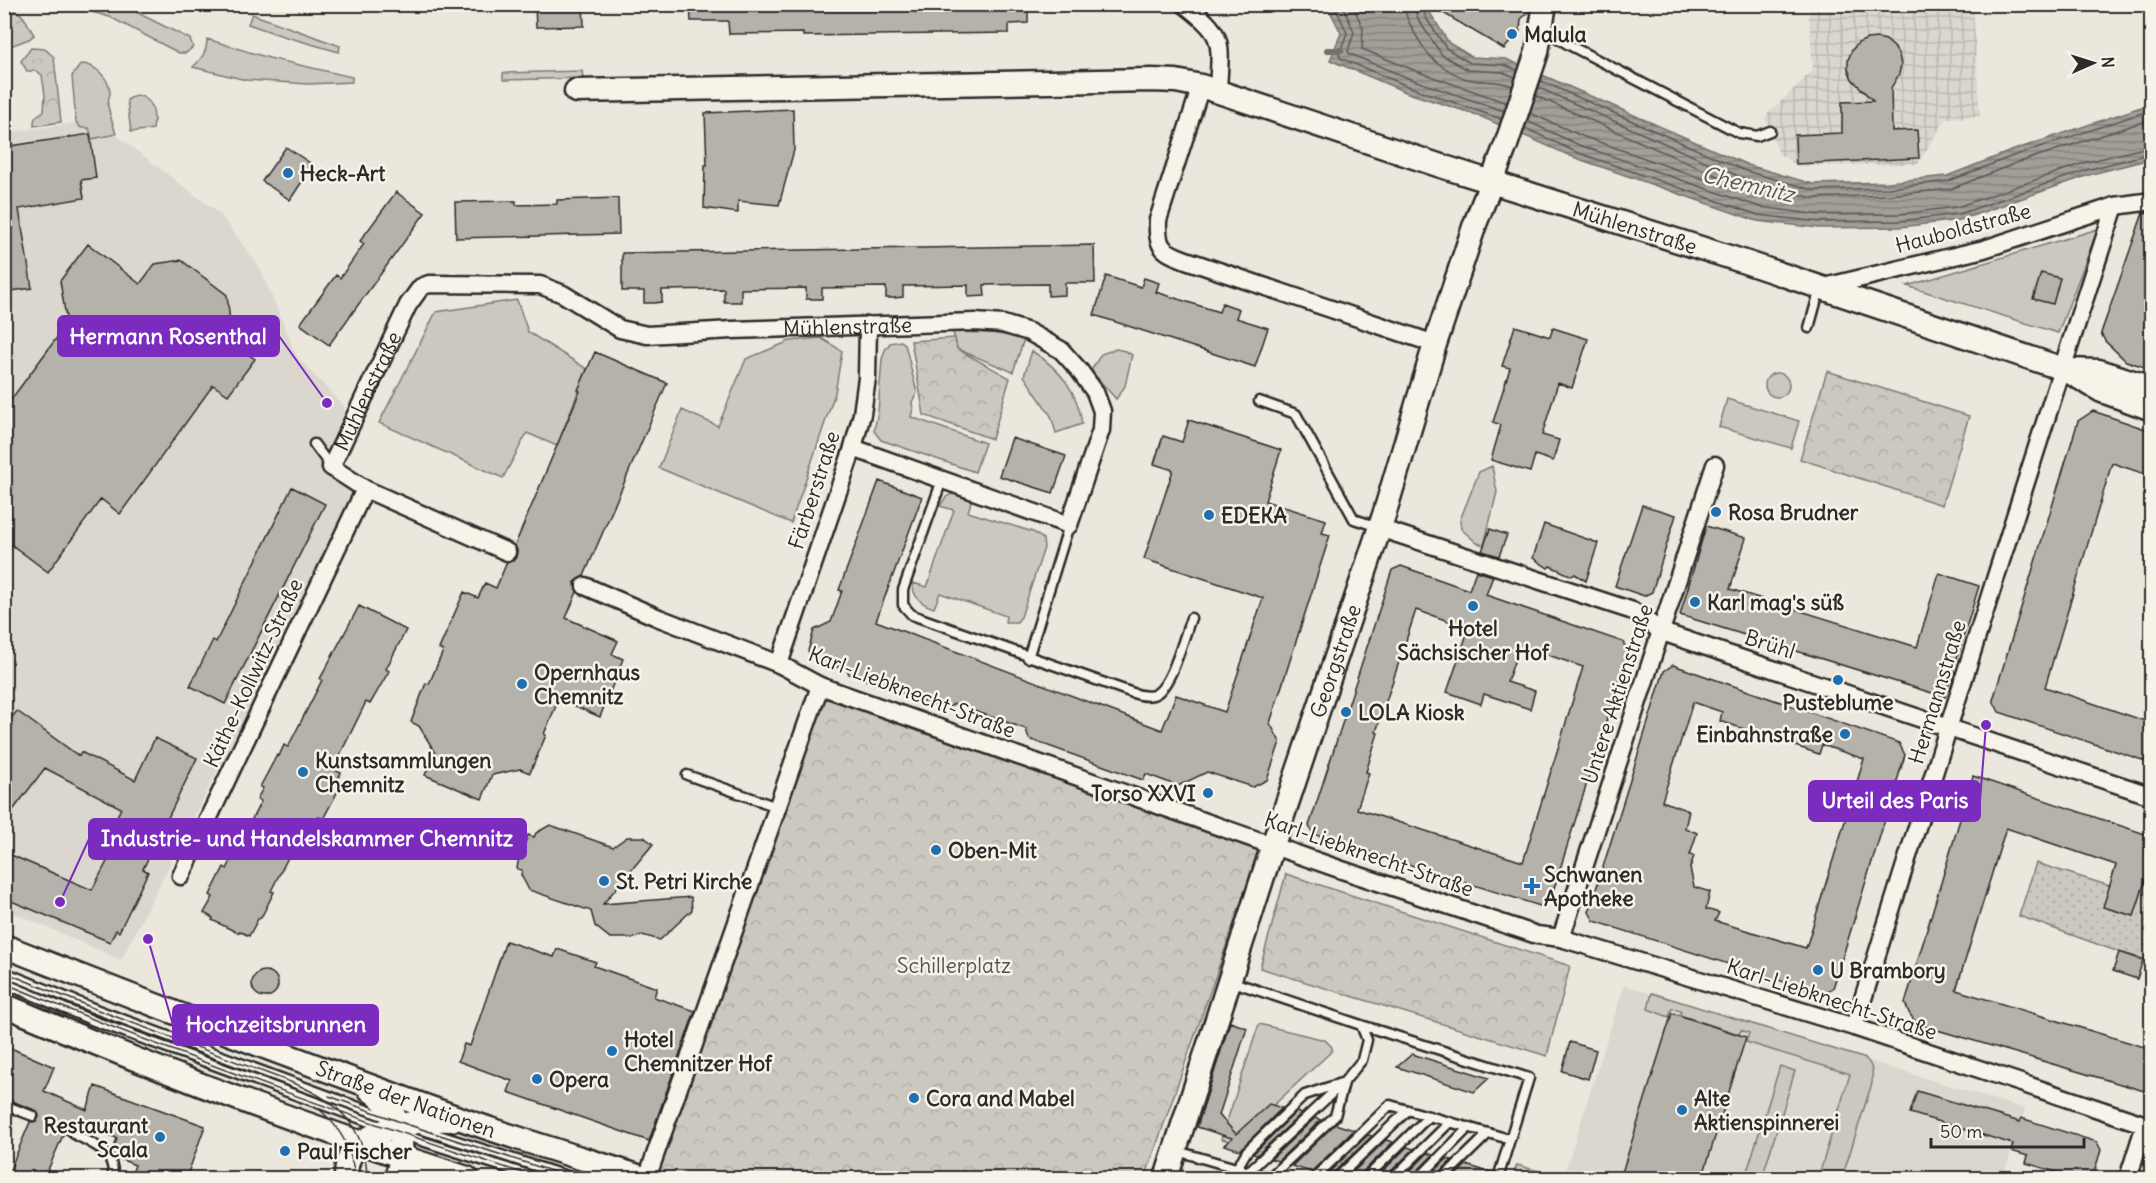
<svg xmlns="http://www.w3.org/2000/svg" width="2156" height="1183" viewBox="0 0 2156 1183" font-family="Delius,sans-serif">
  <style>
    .built { fill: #dbd7ce }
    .industrial { fill: url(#industrial-grid) }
    .grass { fill: #cbc8bf; stroke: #7b7a75; stroke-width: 1.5 }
    .park { fill: url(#park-crowns); stroke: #7b7a75; stroke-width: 1.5 }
    .garden { fill: url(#garden-dots); stroke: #7b7a75; stroke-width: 1.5 }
    .water { fill: url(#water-rules); stroke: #72716c; stroke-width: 1.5 }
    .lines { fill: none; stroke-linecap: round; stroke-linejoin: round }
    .shore { stroke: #5b5957; stroke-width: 1.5 }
    .stream { stroke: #72716c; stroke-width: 6 }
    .building { fill: #b5b2ab; stroke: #2b2b2b; stroke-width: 1.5; fill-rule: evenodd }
    .lane-casing { stroke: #2b2b2b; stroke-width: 13 }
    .street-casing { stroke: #2b2b2b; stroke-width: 21 }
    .secondary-casing { stroke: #2b2b2b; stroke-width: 27 }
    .lane { stroke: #f7f3e8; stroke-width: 8 }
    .street { stroke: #f7f3e8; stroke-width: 16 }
    .secondary { stroke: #f7f3e8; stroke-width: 22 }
    .tram { stroke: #2b2b2b; stroke-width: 1.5 }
    .poi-dot { fill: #1f6fb2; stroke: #f7f3e8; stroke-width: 2 }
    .labels { text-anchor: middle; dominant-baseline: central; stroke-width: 5; stroke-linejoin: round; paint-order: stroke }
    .poi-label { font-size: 21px; font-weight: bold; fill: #2b2b2b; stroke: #f7f3e8; text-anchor: start }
    .street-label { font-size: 21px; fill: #2b2b2b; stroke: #f7f3e8 }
    .park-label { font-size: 21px; fill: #535250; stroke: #f7f3e8 }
    .water-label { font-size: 22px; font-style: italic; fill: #555451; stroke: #f7f3e8 }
    .leader { fill: none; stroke: #7b2cbf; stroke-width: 2 }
    .callout-dot { fill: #7b2cbf; stroke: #f7f3e8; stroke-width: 2 }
    .callout { fill: #7b2cbf; stroke: #7b2cbf; stroke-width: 2 }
    .callout-label { font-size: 22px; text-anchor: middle; font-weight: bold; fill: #fff }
  </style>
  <defs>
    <pattern id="industrial-grid" width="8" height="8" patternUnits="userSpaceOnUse" patternTransform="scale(1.5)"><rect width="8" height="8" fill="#dbd7ce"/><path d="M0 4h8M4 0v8" fill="none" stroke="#bcb9b1"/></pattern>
    <pattern id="park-crowns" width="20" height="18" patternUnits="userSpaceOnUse" patternTransform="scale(1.5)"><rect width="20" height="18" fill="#cbc8bf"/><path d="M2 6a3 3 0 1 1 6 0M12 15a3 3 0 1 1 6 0" fill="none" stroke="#aeaca4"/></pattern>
    <pattern id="garden-dots" width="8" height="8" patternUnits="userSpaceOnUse" patternTransform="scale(1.5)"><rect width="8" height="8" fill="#cbc8bf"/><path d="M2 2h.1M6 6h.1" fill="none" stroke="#aeaca4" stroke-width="1.8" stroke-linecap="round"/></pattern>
    <pattern id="water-rules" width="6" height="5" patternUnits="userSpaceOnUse" patternTransform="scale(1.5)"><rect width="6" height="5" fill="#a29f98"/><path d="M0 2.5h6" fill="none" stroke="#84827c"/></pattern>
  </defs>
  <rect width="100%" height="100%" fill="#ebe7dd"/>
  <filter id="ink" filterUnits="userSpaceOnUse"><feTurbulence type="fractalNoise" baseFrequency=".0167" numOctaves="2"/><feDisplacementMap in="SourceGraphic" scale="12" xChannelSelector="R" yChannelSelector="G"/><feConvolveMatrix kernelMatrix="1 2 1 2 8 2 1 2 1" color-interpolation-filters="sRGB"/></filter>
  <g filter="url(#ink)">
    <path class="built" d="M96,120L220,214L260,268L297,357L345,407L330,465L363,485L121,960L5,909L4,133Z
      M1624,985L2025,1109L2003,1178H1563Z"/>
    <path class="industrial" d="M1808,5H1973L1980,117L1946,118L1918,164L1798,166L1779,154L1765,117L1813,70Z"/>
    <path class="grass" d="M81,5H122L190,39L193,47L186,53H179L110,17L92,12Z
      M252,14L340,46L339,52L283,36L248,24Z
      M207,39L269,58L352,77V82L308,84L246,80L193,67C202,58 207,52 207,39Z
      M81,64C95,64 109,78 110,92C110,97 107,101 108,106C110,115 113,125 116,134L92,139L89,128H81L76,122L72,76Z
      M582,71L583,78L503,80V73Z
      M136,95C153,97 156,114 153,129L131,132L127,100Z
      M2098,229L2058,333L1907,286Z
      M517,300L528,332L587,369L557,446L527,433L503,478L379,423L436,312Z
      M953,332L992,333L1024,339L1013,372L957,349Z
      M821,338L842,351L835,393L791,523L659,468L682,410L718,426L746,359L790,341Z
      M901,341L905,344L917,393L912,402L913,409L911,417L985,443L975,472L881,440L874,431L878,412L882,359L885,350L890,343Z
      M1116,349L1125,351L1132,355L1125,386L1116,399L1093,373L1092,369L1101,354Z
      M1032,351C1060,369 1078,391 1082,424L1056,433L1051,416L1024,376Z
      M1765 385a12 12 0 1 1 24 0a12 12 0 1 1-24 0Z
      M1727,399L1799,421L1791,448L1719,427Z
      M1492,466L1497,492L1484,545L1477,543L1461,529L1460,520L1479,472Z
      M954,493L972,498L968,512L1033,532L1043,539L1044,548L1021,617L1017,622H1005L1006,616L940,593L934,608C921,604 912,597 913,583L927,587L954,510L940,506L946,497Z
      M1652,993L1866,1059C1873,1066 1873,1074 1872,1083L1842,1178H1818L1850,1074L1746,1042L1749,1033L1741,1030L1739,1034L1680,1015L1681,1011L1672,1008L1669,1017L1648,1009Z
      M1259,1024L1325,1040L1332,1047V1051L1234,1142L1221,1139Z
      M1780,1066L1795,1071L1762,1178H1745Z"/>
    <path class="park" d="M5,9C24,10 25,20 34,35L29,39L5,48Z
      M31,48L45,49L54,57L61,122L34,126C33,117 37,115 44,111L45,95L42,75L36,71H27L21,61Z
      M955,338L957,349L1010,378L992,439L924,415L911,341Z
      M1827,371L1969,416L1942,505L1800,459Z
      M823,694L1261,846L1145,1178H672L655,1173Z
      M1286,874L1570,966L1547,1056L1260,968Z
      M1517,1165L1563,1178H1512Z"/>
    <path class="garden" d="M2036,863L2110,886L2104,907L2134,916L2144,884L2151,886V961L2119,952L2019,916Z"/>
    <path class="water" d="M1327,5H1425L1449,43L1472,57L1506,59L1748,165L1813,184L1888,182L1947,176L2011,151L2144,106H2151V159L2092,174L1960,220L1900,227L1819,228L1757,221L1573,157L1477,115L1408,93L1330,60L1341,33Z"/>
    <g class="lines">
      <path class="shore" d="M1334,4L1347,33L1339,54L1340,58L1410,87L1501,119
        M1342,4L1354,32L1348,51L1350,54L1413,80L1504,111
        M1352,4L1363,28L1362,49L1416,71L1507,103
        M1404,4C1404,18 1424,52 1435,61C1443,67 1457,76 1467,79C1483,83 1496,79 1512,86
        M1413,4L1419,21L1442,55L1468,70L1502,72L1515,77
        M1421,4L1426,18L1446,48L1470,63L1504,65L1517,70
        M1541,81L1746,171L1813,190L1889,188L1949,181L2013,156L2145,112H2152
        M1539,88L1743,178L1812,198L1889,195L1951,189L2016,163L2152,119
        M1530,113L1582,136L1729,188L1733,186L1731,182L1536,96
        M1527,121L1579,145L1760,207L1820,215L1899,214L1957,207L2087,162L2152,146
        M1525,128L1576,152L1758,215L1820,222L1899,221L1959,214L2090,169L2152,153"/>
      <path class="stream" d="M1327,50H1341"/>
    </g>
    <path class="building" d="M535,4H583L584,26L536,27Z
      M690,4H1028V23L1009,24V33L803,36V33L729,34L728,21H691Z
      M1428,4H1531L1530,11L1521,19L1520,31L1504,49Z
      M1877,38L1886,40L1894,47L1899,55L1901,65L1899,74L1891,88L1892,131L1917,130L1919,158L1796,164L1795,135L1842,133V102L1873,101L1852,79L1848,69V60L1852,50L1858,43L1867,39Z
      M793,109L794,150L779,205L738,201V213L704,208L705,165H707L705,113Z
      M90,134L96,178L81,180L84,198L19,209L32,288L4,292V147Z
      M286,147L313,165L290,200L262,181Z
      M396,192L425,213L329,345L300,324L336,275L340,278L364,244L360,241Z
      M618,198L619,234L456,238L455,202L516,201V205L557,204V200Z
      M2151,212V306L2144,327L2151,330V369L2126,361L2105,341L2101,333L2143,213Z
      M88,244L140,284L155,264L181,260L227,295L230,322L220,335L255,359L228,395L213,385L120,514L101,499L48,572L4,539V409L67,324L60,281Z
      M1094,245L1095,283H1065V295L1048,296V284L984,285L985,296L968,297V285L903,286V297L894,298H886V287L822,288V299H806V288L741,289V302H724V289L662,290V302L653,303H644V291H622V253Z
      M2041,273L2060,278L2053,304L2033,299Z
      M1106,276L1141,287L1144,278L1159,283L1156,292L1219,312L1222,303L1239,309L1236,318L1268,328L1255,367L1094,315Z
      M1515,326L1550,337L1553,328L1588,339L1572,388L1558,383L1542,435L1559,440L1553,461L1535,455L1530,472L1491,460L1501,425L1493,422L1510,368L1502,366Z
      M595,352L667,383L584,576L575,582L577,592L566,618L618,641L612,654L623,659L600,717L559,699L544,734L546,735L530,773L520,769L492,775L482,799L425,775L435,752L419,726L411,722L426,683L429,684L443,651L439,649L464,592L478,598L485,583L496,588L507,562L513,561L516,557L517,550L515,545L580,391L578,390Z
      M2093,411L2151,431V476L2112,463L2045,687L2151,723V763L1999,712L1993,700L2078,421Z
      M1189,420L1281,450L1265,501L1326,520L1322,533L1330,535L1270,723L1280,742L1267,780L1253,787L1207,772L1178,786L1146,774L1143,780L1029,739L1026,729L954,704L945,709L849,674L844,664L833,669L815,662L808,651L814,630L831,622L842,591L839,590L879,481L922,497L876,621L1162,730L1176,695L1225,712L1263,598L1144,559L1173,470L1154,464L1163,436L1182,442Z
      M1012,438L1066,456L1053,493L999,476Z
      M292,487L325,504L225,704L190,686L213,640L216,642Z
      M1642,505L1676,515L1652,592L1644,596L1615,586Z
      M1544,524L1598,543L1586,581L1575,574L1572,576L1550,566L1548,568L1533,558Z
      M1706,526L1746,538L1730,589L1917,647L1939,573L1979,586L1945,697L1680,615Z
      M1490,529L1507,535L1499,556L1482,551Z
      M1401,566L1469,590L1476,571L1493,576L1486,595L1623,642L1628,652L1550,901L1540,906L1313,834L1309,826L1392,570ZM1416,610L1469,628L1447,692L1481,704L1484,694L1530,709L1535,691L1507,682L1519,648L1530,652L1531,649L1583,667L1523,862L1357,809L1369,773L1366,772L1378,733L1376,732Z
      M359,606L406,630L386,669L389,671L381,685L370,704L366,702L333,769L341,773L335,784L340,787L323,819L319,817L313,829L305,824L271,891L274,892L261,918L258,919L249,936L239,931L238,933L212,920L213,918L204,913L213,897L210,895L224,867L227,869L261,801L257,799L263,788L260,787L277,755L279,756L284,745L288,747L322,680L320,679Z
      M1673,665L1899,743L1905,755L1833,988L1822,994L1594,921L1589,912L1664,671ZM1693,702L1722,712L1720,721L1819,754L1822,745L1864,759L1806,948L1715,921L1719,913L1706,909L1710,892L1694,887L1690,868L1694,856L1690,855L1697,833L1685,828L1689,811L1662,801Z
      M17,711L79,756L81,752L135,780L155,738L197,758L143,869L148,872L119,932L116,930L110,942L4,898V852L92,890L111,854L101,849L121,808L45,768L4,822V727Z
      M1973,776L2151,836V876L2147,875L2134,916L2103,907L2116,865L2006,828L1956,990L2151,1049V1093L1917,1024L1909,1013L1905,1003Z
      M550,825L613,847L627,837H644L653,844L603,904L691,897L692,910L660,940L642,935L634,938H610L595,926L591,911L529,890L521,875L522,870L517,869L518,862L528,835L534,837L536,833Z
      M506,941L554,957L557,949L596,962L594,966L657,988L654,997L695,1011L649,1141L508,1092L512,1081L458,1061L464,1044L470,1046Z
      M2119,952L2143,960L2137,979L2113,971Z
      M252 984a13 13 0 1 1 26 0a13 13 0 1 1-26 0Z
      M1672,1013L1746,1037L1702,1179H1620Z
      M1230,1022L1247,1028L1219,1115L1236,1134L1269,1104L1282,1108L1240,1150L1224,1145L1232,1138L1197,1127Z
      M1570,1042L1596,1050L1588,1079L1562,1071Z
      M4,1045L54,1067L44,1091L87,1110L95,1086L205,1126L186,1179H130L135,1165L120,1159L123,1151L114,1148L117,1138L73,1122L67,1135L64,1133L44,1179H6L30,1122L37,1121L39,1116L35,1110L4,1098Z
      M1412,1054L1489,1078L1474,1092L1397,1067Z
      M1917,1091L2020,1122L2021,1118L2097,1142L2101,1150L2092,1179H2058L2060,1173L2026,1163L2028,1156L2011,1151L2013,1144L1910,1113Z
      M1296,1112L1301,1114L1257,1155L1253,1154Z
      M1315,1118L1321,1120L1278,1161L1271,1159Z
      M1335,1124L1354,1130L1311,1172L1292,1166Z
      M1368,1135L1372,1136L1333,1173L1331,1178L1325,1176Z
      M1386,1140L1393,1142L1362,1173L1360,1179H1346Z
      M1407,1147L1414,1149L1389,1173L1387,1179H1375Z
      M1428,1153L1433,1155L1414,1174L1413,1179H1402Z
      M1447,1159L1452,1160L1439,1173L1437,1179H1427Z
      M1466,1165L1493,1173L1492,1179H1452Z"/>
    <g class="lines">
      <defs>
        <path id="lane" d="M1542,28L1569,45L1739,133L1757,136L1770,131
          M1809,328L1820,288
          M1259,401L1296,414L1354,519L1378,527
          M314,444L331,467
          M942,480L903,590V605L912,615L1133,693C1139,695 1146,697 1153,695C1171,690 1184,636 1191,618
          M1028,658L1069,525
          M687,775L777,807
          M4,972L98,1010L391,1119
          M1230,981L1361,1025L1529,1078L1498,1178
          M4,983L94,1021L383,1127
          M4,1105L33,1116
          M420,1129L573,1178
          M74,1134C95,1145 115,1151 113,1178
          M403,1135L538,1178
          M4,1141L5,1138
          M1177,1151L1271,1178
          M1237,1168L1247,1151L1305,1095L1341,1083
          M1249,1171L1344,1082L1362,1060L1367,1040L1361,1025
          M1269,1178L1335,1116L1344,1083
          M1314,1178L1390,1105L1509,1139
          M1337,1178L1408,1110
          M1366,1178L1429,1116
          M1393,1178L1450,1122
          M1419,1178L1469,1127
          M1443,1178L1489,1133"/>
        <g id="street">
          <path d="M1184,4C1227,36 1220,42 1218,91"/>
          <path d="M1201,86L1158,220C1157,247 1161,251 1186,260L1435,344"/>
          <path d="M1820,288L1984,249L2115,206L2152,201"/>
          <path d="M1379,528L1633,611L1662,632L2152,796"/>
          <path id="s1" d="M507,552L365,489L331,467L408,305L421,287L429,284L540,285L563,294L620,329L647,335L732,330L975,322L1003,324L1029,332L1061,350L1079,370L1095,392L1102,411L1101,430L1069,525L853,448"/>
          <path d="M585,586L659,618L779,664L820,686L1342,870L1537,935L1561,938L1854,1027L2152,1127"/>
          <path d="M779,664L853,448L862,414L867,378L868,325"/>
          <path d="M181,876L365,489"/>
          <path d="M1561,938L1715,465"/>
          <path d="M1854,1027C1941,753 2025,479 2115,206"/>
          <path d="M647,1178L820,686"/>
          <path d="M2128,1178L2145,1125"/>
        </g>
        <g id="secondary">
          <path id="s2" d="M576,91L1152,80L1176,81L1201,86L1441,166L1745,262L2066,370L2102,391L2152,409"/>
          <path d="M2069,370L2099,371L2152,388"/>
          <path id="s3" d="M4,946C158,1007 312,1066 467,1121C526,1142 585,1159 644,1178"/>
          <path d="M4,1005C156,1070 310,1128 467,1178"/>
          <path d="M370,1090C402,1111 407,1144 396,1178"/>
          <path d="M346,1178C346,1171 347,1163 350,1156C365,1128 424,1118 452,1120"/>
          <path id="s4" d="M1166,1178L1273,845L1384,515L1435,344L1475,224L1506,145L1537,52L1545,4"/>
        </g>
      </defs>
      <use href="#lane" class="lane-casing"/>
      <use href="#street" class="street-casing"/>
      <use href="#secondary" class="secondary-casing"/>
      <use href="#lane" class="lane"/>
      <use href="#street" class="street"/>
      <use href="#secondary" class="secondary"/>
      <path class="tram" d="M4,972L98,1010L293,1083C338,1101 366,1127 367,1178
        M4,983C179,1056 358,1120 538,1178
        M329,1096L406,1124L573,1178
        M315,1106C339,1124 352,1149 355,1178"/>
    </g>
  </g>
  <g class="poi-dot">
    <circle cx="1512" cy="34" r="6"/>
    <circle cx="288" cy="173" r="6"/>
    <circle cx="1716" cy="512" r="6"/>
    <circle cx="1209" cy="515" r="6"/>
    <circle cx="1695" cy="602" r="6"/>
    <circle cx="1473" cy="606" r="6"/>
    <circle cx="1838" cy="680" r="6"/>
    <circle cx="522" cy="684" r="6"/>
    <circle cx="1346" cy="712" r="6"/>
    <circle cx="1845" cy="734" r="6"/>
    <circle cx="303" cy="772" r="6"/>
    <circle cx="1208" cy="793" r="6"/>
    <circle cx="936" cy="850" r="6"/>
    <circle cx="604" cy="881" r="6"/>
    <path d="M1529 877h6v6h6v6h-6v6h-6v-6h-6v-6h6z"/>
    <circle cx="1818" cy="970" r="6"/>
    <circle cx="612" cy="1051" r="6"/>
    <circle cx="537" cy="1079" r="6"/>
    <circle cx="914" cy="1098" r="6"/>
    <circle cx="1682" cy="1110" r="6"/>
    <circle cx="160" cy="1137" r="6"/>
    <circle cx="285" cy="1151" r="6"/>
  </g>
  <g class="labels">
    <g class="poi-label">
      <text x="1524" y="34">Malula</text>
      <text x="300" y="173">Heck-Art</text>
      <text x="1728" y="512">Rosa Brudner</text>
      <text x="1221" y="515">EDEKA</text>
      <text x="1707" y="602">Karl mag's süß</text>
      <text x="1473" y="628" text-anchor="middle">Hotel<tspan x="1473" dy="24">Sächsischer Hof</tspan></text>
      <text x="534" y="672">Opernhaus<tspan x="534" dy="24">Chemnitz</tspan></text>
      <text x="1838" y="702" text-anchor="middle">Pusteblume</text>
      <text x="1358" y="712">LOLA Kiosk</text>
      <text x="1833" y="734" text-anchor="end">Einbahnstraße</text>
      <text x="315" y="760">Kunstsammlungen<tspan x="315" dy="24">Chemnitz</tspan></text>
      <text x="1196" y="793" text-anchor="end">Torso XXVI</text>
      <text x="948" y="850">Oben-Mit</text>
      <text x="1544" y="874">Schwanen<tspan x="1544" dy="24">Apotheke</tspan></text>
      <text x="616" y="881">St. Petri Kirche</text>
      <text x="1830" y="970">U Brambory</text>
      <text x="624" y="1039">Hotel<tspan x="624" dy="24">Chemnitzer Hof</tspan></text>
      <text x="549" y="1079">Opera</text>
      <text x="926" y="1098">Cora and Mabel</text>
      <text x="1694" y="1098">Alte<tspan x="1694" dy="24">Aktienspinnerei</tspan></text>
      <text x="148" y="1125" text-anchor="end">Restaurant<tspan x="148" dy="24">Scala</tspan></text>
      <text x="297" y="1151">Paul Fischer</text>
    </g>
    <g class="street-label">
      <text stroke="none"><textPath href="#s2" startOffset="1082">Mühlenstraße</textPath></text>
      <text transform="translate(1963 228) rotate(-15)">Hauboldstraße</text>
      <text stroke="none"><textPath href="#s1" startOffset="837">Mühlenstraße</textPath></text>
      <text stroke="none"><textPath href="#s1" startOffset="280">Mühlenstraße</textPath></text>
      <text transform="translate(814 490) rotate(-72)">Färberstraße</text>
      <text transform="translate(1770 644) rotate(18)">Brühl</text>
      <text stroke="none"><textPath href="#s4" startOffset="544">Georgstraße</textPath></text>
      <text transform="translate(253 673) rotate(-65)">Käthe-Kollwitz-Straße</text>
      <text transform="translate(912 692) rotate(21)">Karl-Liebknecht-Straße</text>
      <text transform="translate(1937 692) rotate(-73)">Hermannstraße</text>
      <text transform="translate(1617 694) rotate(-72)">Untere Aktienstraße</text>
      <text transform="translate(1369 854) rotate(19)">Karl-Liebknecht-Straße</text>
      <text transform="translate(1832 999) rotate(18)">Karl-Liebknecht-Straße</text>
      <text stroke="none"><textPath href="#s3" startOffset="430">Straße der Nationen</textPath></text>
    </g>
    <g class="park-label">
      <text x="954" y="965">Schillerplatz</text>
    </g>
    <g class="water-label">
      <text transform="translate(1748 184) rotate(13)">Chemnitz</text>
    </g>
  </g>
  <path class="leader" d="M327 403L279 336M1986 725L1980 801M60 902L89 839M148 939L173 1025"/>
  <g class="callout-dot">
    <circle cx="327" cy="403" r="6"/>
    <circle cx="1986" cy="725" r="6"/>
    <circle cx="60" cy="902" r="6"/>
    <circle cx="148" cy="939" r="6"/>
  </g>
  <g class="callout">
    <rect x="58" y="316" width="221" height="40" rx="6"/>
    <rect x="1809" y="781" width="171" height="40" rx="6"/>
    <rect x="89" y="819" width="437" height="40" rx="6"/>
    <rect x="173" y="1005" width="205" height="40" rx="6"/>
  </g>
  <g class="callout-label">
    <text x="168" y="344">Hermann Rosenthal</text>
    <text x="1895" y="808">Urteil des Paris</text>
    <text x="307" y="846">Industrie- und Handelskammer Chemnitz</text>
    <text x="276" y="1032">Hochzeitsbrunnen</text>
  </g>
  <rect width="2156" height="1183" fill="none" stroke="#f7f3e8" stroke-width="24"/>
  <rect x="12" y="12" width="2132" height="1159" fill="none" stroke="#2b2b2b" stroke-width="2" filter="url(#ink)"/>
  <g transform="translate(2093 63) rotate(87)" stroke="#f7f3e8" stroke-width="4.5" paint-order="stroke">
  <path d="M0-4.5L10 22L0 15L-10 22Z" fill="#2b2b2b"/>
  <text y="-9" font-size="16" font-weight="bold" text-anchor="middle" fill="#2b2b2b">N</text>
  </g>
  <path d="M1931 1138v9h153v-9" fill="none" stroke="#2b2b2b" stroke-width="3"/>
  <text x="1940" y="1138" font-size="18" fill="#2b2b2b" stroke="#f7f3e8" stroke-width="4.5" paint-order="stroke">50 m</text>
</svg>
